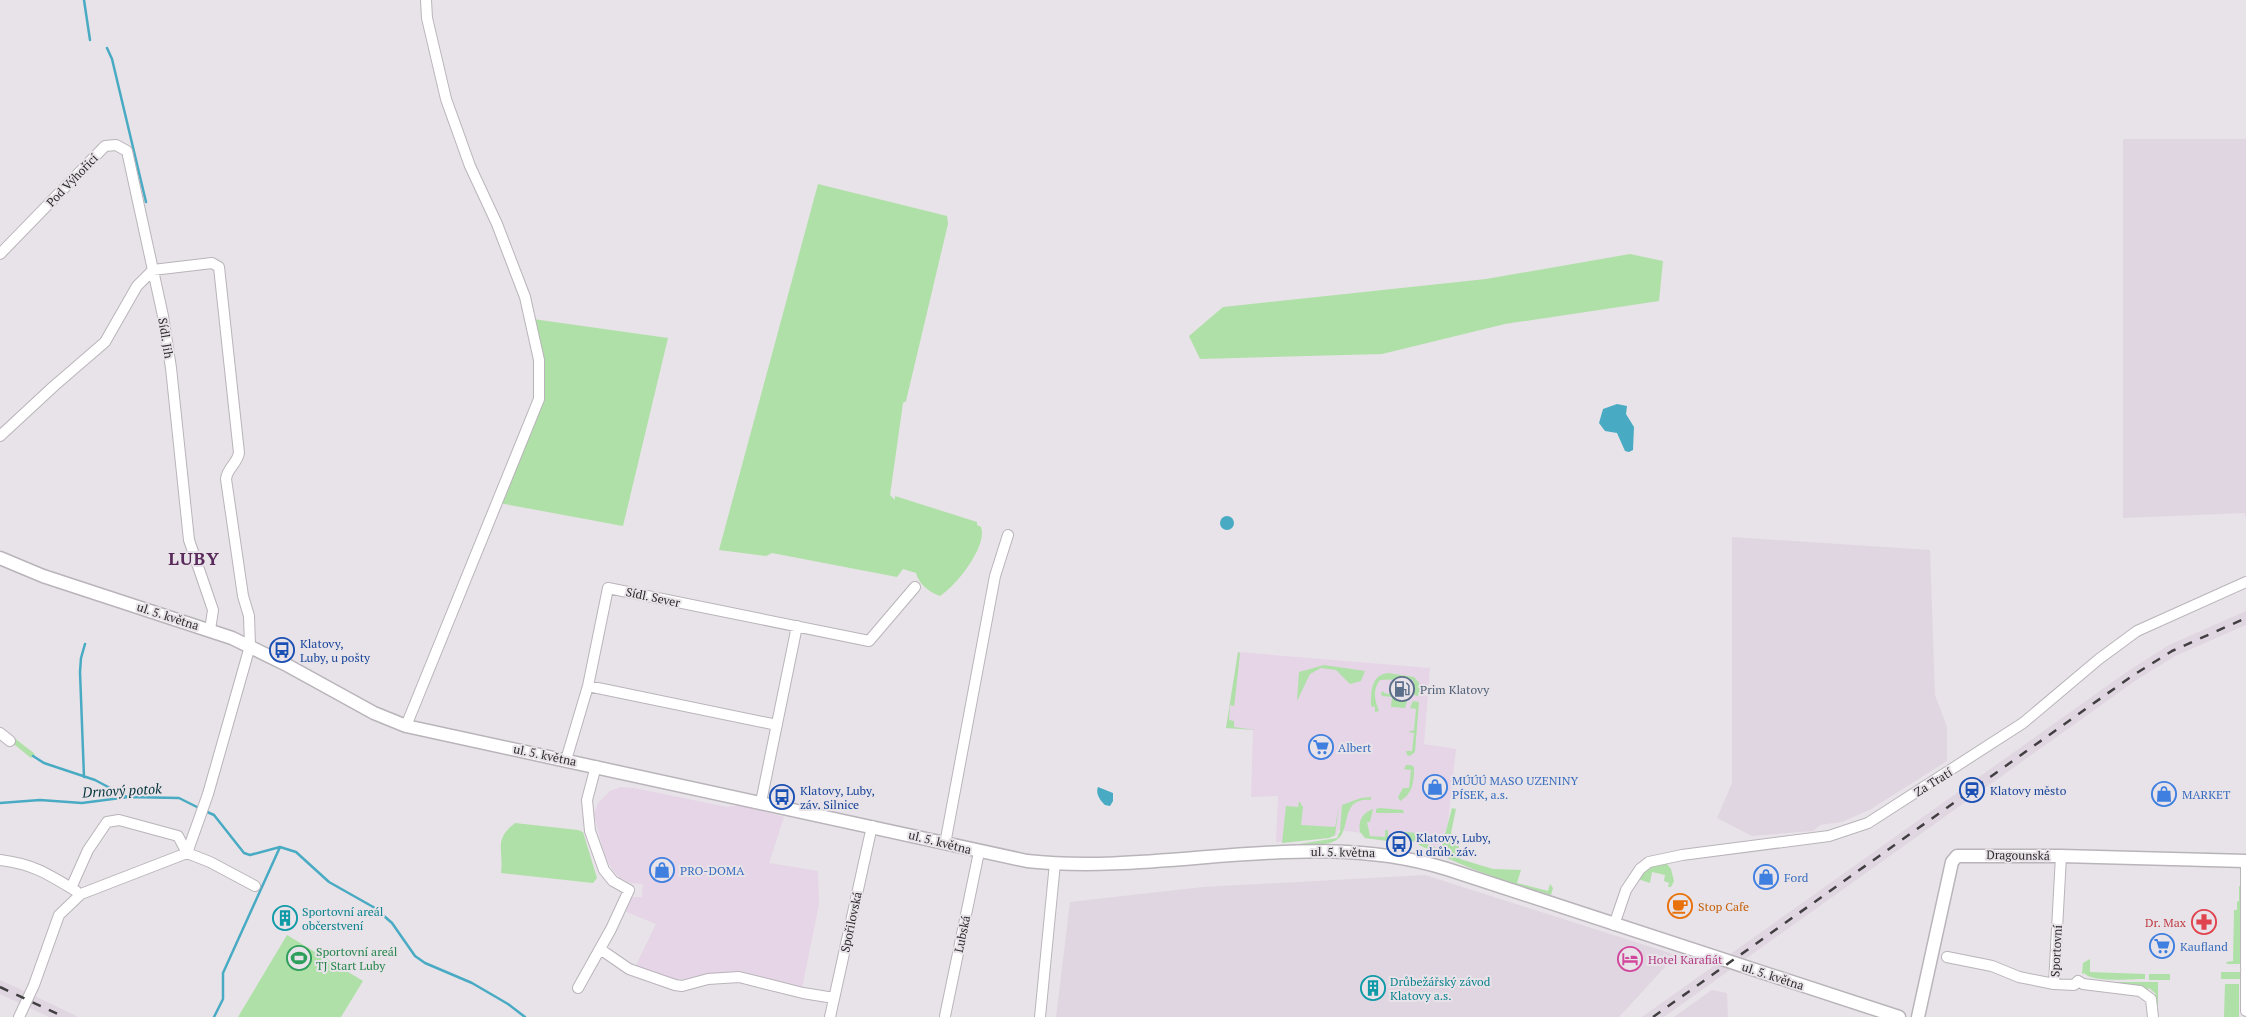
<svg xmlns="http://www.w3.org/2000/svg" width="2246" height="1017" viewBox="0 0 2246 1017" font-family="'PT Serif',serif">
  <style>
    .commercial { fill: #e5d5e7 }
    .built { fill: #e0d6e1 }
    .green { fill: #afe0a7 }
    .water { fill: #49abc3 }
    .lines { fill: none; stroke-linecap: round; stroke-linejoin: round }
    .stream { stroke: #49abc3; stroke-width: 2.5 }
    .minor-casing { stroke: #b9b4ba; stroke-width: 12 }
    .tertiary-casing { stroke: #b9b4ba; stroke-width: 15 }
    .minor { stroke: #fff; stroke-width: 10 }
    .tertiary { stroke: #fff; stroke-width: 12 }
    .rail { stroke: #423f42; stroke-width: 2.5; stroke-dasharray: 9 9; stroke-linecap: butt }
    .labels { text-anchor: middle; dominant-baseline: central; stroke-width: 4; stroke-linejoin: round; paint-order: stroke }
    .street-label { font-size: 12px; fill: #2d2b2d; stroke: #e8e3e8 }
    .transit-label { font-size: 12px; fill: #164399; stroke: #e8e3e8; text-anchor: start }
    .service-label { font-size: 12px; fill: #4e5e75; stroke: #e8e3e8; text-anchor: start }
    .shop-label { font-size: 12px; fill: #366cbe; stroke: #e8e3e8; text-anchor: start }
    .food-label { font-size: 12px; fill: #c56008; stroke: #e8e3e8; text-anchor: start }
    .culture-label { font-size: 12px; fill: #0d838f; stroke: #e8e3e8; text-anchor: start }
    .health-label { font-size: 12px; fill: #be3a42; stroke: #e8e3e8; text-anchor: end }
    .leisure-label { font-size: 12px; fill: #27864d; stroke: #e8e3e8; text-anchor: start }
    .hotel-label { font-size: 12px; fill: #b23c85; stroke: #e8e3e8; text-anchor: start }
    .water-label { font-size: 14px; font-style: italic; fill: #04343e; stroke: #e8e3e8 }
    .district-label { font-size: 18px; font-weight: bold; letter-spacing: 1px; fill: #592a5b; stroke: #e8e3e8 }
  </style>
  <rect width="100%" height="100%" fill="#e8e3e8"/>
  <path class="commercial" d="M1238,652L1430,668L1424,744L1456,749L1448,823L1439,855L1416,842L1411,841L1410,844L1365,838L1363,833L1338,830L1337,835L1329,838L1276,842L1278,796L1251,797L1253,730L1226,728Z
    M621,787L634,788L727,807L740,805L784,817L769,863L818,871L819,905L802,988L734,972L675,980L635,967L656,924L622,910L628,897H642L643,884L631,883L620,878L612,869L604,854L594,814L598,803L610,791Z"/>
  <path class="built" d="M2123,139H2246V519L2245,513L2123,518Z
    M1732,537L1930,550L1935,695L1947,727V761L1871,809L1842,822L1820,825L1813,831L1752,836L1717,818L1732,783Z
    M2246,611V625L2175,656L2135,681L1664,1017H1642L2128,671L2169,645Z
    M1425,875L1676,955L1619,1017H1056L1070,902L1203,887Z
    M0,980L31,994L78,1017H49L0,994Z
    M1712,990L1727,993L1728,1017H1674Z"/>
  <path class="green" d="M818,184L947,216L948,224L906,401L903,403L890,495L895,500V496L977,522V525L981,527C988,546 956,586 940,596C930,593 918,583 916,573L903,569L897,577L772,553L766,556L719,550Z
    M1630,254L1663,261L1659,301L1505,324L1382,354L1200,359L1189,336L1223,307L1486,279Z
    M533,319L668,338L623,526L499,503L540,396Z
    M1238,652L1240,653L1235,699L1234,706L1230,705L1229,720L1234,721V727L1255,730L1226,728Z
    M1324,665L1365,671L1361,681L1350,684L1336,670L1321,668L1310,674L1297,701L1299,672Z
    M1388,673L1414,677L1420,684V694L1417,696L1413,694L1414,682L1411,679L1380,680C1372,690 1375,701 1379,711L1375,712V707L1371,706C1371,691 1371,675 1388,673Z
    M1383,691L1384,693L1389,694L1390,691L1397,699L1407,701L1405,708L1391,707L1392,697L1382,696L1381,693Z
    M1413,701L1419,702L1415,752L1410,756L1407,755L1406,751H1412L1414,733L1408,732L1414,730L1416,709L1410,708Z
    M13,737L35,754L31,758L10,741Z
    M1406,765H1411L1414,767C1414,781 1413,794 1400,801L1398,797L1403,788H1409L1411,770L1404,769Z
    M1371,797V800C1338,797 1353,832 1335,841C1325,846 1310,844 1299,844L1337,838L1340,831L1342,805L1361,798Z
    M1299,801L1303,807L1301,825L1335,827L1339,806L1335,835L1329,838L1282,843L1286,806L1298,807Z
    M1380,808L1403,810L1404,813H1376V809Z
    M1452,808L1456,809L1451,833L1458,840L1460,859L1493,869L1521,870L1517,883L1548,891L1550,884L1553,888L1551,895C1505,882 1461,866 1419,845V841L1441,850Z
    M1373,809L1370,822H1367L1370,836L1385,837V830H1388V837L1403,838L1404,832L1417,833L1416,842L1411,841L1410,844L1365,838L1360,832C1358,821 1362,813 1373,809Z
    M515,823L578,830L583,832L597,878L593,883L501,873C504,850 493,840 515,823Z
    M1667,864L1671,869L1674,881L1671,887H1668L1669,883L1664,881L1665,875L1652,872L1650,883L1638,879L1652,866Z
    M2239,886H2242V964H2227L2226,962L2233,961L2234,910H2237V902L2239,901Z
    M287,935L363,981L341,1017H238Z
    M2090,959V972L2145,974V979C2131,979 2093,983 2084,973L2082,974L2083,963Z
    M2221,972H2241L2242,979H2221Z
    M2149,974H2170V980H2149Z
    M2102,982H2158V1005L2154,996L2156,994L2149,988L2147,990Z
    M2225,984H2239V1017H2224Z"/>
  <path class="water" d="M1617,404L1627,406L1626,414L1634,427L1633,450L1629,452L1625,451L1617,433L1605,431L1599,423L1603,409Z
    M1220 523a7 7 0 1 1 14 0a7 7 0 1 1-14 0Z
    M1098,787L1113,793V801L1110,806L1105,805C1101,801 1095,794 1098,787Z"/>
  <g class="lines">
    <path class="stream" d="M84,0L90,40
      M107,48L112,59L146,202
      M33,756L44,763L95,780L127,797
      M84,777L80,672L81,658L85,644
      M0,803L40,800L82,803L128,797L179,798L201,809
      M205,811L214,815L244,853L250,855L280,847L296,852L329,882L375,908L392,923L415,956L425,963L472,983L508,1004L525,1017
      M214,1017L223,999V973L280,847"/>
    <defs>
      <path id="minor" d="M0,254L105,146L116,145L127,151L163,316L171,368L189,540L213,610L210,630
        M0,436L54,386L105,342L137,286L153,270L212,263L219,267L239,453C237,464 227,468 226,479L243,596L249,616L250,646L208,794L187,853
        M588,686L777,725
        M406,726L539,399V360L525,297L497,224L470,166L446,99L427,18L426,0
        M0,733L10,741
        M566,760L588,686L608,588L869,641L915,587
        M761,802L797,626
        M945,844L995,576L1008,535
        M2061,856L2054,984L2074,985L2078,981L2083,984L2140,991L2151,999L2153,1017
        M0,860C33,864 48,874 76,891
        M2246,865V968
        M71,888L88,850L107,822L119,820L178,836L187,853
        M1614,925L1626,890L1640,869L1649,862L1682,855L1829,836L1868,823L2023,723L2099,659L2137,631L2246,582
        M600,949L629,969L675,985L682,986L708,979L739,977L803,993L834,998
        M1947,957L1992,966L2019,977L2054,984
        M2246,972V1011
        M578,988L611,929L629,890L613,881L604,870L590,831L587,800L596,766
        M945,1016L979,852
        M19,1017L34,985L59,915L81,894L187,853L210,862L255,886
        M830,1017L872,826
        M1040,1017L1055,863"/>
      <path id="tertiary" d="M0,558L43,576L232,638L285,664L374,713L406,726L1027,861C1167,876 1310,826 1447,869L1899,1017
        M1918,1017L1952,862L1957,856H2061L2246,861"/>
    </defs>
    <use href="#minor" class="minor-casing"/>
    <use href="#tertiary" class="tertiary-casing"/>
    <use href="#minor" class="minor"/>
    <use href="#tertiary" class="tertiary"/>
    <path class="rail" d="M0,987L64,1017
      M1653,1017L2132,676L2172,651L2246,618"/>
  </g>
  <defs>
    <symbol id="bus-ring" viewBox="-11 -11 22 22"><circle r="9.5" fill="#e8e3e8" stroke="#1a4fb4" stroke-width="1.5"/><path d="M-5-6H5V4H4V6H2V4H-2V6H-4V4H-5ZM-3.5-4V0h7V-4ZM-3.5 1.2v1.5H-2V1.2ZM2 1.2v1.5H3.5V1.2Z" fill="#1a4fb4"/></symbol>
    <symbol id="fuel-ring" viewBox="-11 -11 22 22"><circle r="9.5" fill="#e8e3e8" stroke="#5c6f8a" stroke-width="1.5"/><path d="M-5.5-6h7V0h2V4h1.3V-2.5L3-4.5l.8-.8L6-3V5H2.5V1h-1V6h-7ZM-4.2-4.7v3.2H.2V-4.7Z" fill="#5c6f8a"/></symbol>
    <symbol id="supermarket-ring" viewBox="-11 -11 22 22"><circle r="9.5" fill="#e8e3e8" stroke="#3f7fe0" stroke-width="1.5"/><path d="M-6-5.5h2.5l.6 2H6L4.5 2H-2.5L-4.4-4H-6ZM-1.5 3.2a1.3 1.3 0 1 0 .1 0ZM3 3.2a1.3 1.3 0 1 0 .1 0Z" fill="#3f7fe0"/></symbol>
    <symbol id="shop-ring" viewBox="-11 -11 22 22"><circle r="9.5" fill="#e8e3e8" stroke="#3f7fe0" stroke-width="1.5"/><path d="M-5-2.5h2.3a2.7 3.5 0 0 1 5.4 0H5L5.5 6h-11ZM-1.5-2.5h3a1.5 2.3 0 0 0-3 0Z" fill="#3f7fe0"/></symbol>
    <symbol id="station-ring" viewBox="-11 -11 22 22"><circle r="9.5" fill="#e8e3e8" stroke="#1a4fb4" stroke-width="1.5"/><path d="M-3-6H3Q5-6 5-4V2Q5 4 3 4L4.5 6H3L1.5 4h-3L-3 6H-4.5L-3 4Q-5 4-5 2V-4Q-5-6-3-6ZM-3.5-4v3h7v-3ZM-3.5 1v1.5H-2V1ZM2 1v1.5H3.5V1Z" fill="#1a4fb4"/></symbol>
    <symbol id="cafe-ring" viewBox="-11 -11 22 22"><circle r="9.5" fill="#e8e3e8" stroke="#e8710a" stroke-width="1.5"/><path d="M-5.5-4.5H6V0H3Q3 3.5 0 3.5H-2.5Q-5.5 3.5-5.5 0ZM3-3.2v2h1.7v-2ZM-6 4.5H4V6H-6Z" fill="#e8710a"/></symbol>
    <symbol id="building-ring" viewBox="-11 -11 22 22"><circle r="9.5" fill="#e8e3e8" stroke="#0f9aa8" stroke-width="1.5"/><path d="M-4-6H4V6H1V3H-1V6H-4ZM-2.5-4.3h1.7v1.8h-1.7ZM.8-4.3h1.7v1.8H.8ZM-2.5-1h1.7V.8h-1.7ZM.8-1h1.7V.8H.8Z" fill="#0f9aa8"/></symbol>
    <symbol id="pharmacy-ring" viewBox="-11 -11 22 22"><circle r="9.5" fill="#e8e3e8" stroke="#e0444e" stroke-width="1.5"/><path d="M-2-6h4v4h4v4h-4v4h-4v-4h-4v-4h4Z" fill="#e0444e"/></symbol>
    <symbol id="stadium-ring" viewBox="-11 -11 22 22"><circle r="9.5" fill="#e8e3e8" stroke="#2e9e5b" stroke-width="1.5"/><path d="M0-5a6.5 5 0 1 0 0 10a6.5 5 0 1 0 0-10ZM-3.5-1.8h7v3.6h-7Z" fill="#2e9e5b"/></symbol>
    <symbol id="hotel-ring" viewBox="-11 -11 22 22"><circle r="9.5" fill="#e8e3e8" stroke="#d1479c" stroke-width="1.5"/><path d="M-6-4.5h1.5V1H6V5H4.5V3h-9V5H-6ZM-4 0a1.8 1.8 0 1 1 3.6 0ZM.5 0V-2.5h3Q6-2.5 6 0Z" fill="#d1479c"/></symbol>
  </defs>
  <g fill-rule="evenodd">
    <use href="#bus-ring" x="268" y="636" width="28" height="28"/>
    <use href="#fuel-ring" x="1388" y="675" width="28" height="28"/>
    <use href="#supermarket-ring" x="1307" y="733" width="28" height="28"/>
    <use href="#shop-ring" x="1421" y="773" width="28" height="28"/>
    <use href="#station-ring" x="1958" y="776" width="28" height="28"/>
    <use href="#shop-ring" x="2150" y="780" width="28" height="28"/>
    <use href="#bus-ring" x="768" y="783" width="28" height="28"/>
    <use href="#bus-ring" x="1385" y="830" width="28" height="28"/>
    <use href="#shop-ring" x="648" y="856" width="28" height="28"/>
    <use href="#shop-ring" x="1752" y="863" width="28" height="28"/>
    <use href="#cafe-ring" x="1666" y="892" width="28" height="28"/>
    <use href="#building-ring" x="271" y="904" width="28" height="28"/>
    <use href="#pharmacy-ring" x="2190" y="908" width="28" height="28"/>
    <use href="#supermarket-ring" x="2148" y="932" width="28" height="28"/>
    <use href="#stadium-ring" x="285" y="944" width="28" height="28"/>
    <use href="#hotel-ring" x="1616" y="945" width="28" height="28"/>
    <use href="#building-ring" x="1359" y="974" width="28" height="28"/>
  </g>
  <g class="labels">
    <g class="street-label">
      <text transform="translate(72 180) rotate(-46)">Pod Výhořicí</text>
      <text transform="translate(166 338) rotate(81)">Sídl. Jih</text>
      <text transform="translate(653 597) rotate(12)">Sídl. Sever</text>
      <text transform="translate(168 616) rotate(18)">ul. 5. května</text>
      <text transform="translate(545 755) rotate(12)">ul. 5. května</text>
      <text transform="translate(1933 782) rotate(-32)">Za Tratí</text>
      <text transform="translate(940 842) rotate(14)">ul. 5. května</text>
      <text transform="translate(1343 852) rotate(1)">ul. 5. května</text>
      <text transform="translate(2018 855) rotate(1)">Dragounská</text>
      <text transform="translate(851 922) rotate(-78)">Spořilovská</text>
      <text transform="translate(962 934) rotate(-78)">Lubská</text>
      <text transform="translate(2056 951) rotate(-87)">Sportovní</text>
      <text transform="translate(1773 976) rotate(18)">ul. 5. května</text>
    </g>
    <g class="transit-label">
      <text x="300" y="643">Klatovy,<tspan x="300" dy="14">Luby, u pošty</tspan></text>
      <text x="800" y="790">Klatovy, Luby,<tspan x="800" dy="14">záv. Silnice</tspan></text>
      <text x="1990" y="790">Klatovy město</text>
      <text x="1416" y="837">Klatovy, Luby,<tspan x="1416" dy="14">u drůb. záv.</tspan></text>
    </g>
    <g class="service-label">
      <text x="1420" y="689">Prim Klatovy</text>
    </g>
    <g class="shop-label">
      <text x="1338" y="747">Albert</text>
      <text x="1452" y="780">MÚÚÚ MASO UZENINY<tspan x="1452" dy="14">PÍSEK, a.s.</tspan></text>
      <text x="2182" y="794">MARKET</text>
      <text x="680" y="870">PRO-DOMA</text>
      <text x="1784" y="877">Ford</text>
      <text x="2180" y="946">Kaufland</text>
    </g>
    <g class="food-label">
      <text x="1698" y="906">Stop Cafe</text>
    </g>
    <g class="culture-label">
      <text x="302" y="911">Sportovní areál<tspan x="302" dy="14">občerstvení</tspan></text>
      <text x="1390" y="981">Drůbežářský závod<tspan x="1390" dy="14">Klatovy a.s.</tspan></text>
    </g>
    <g class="health-label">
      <text x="2186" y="922">Dr. Max</text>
    </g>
    <g class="leisure-label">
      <text x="316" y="951">Sportovní areál<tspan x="316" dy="14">TJ Start Luby</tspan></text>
    </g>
    <g class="hotel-label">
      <text x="1648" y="959">Hotel Karafiát</text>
    </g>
    <g class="water-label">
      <text transform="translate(122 790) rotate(-3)">Drnový potok</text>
    </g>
    <g class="district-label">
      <text x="194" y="558">LUBY</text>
    </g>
  </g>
</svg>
